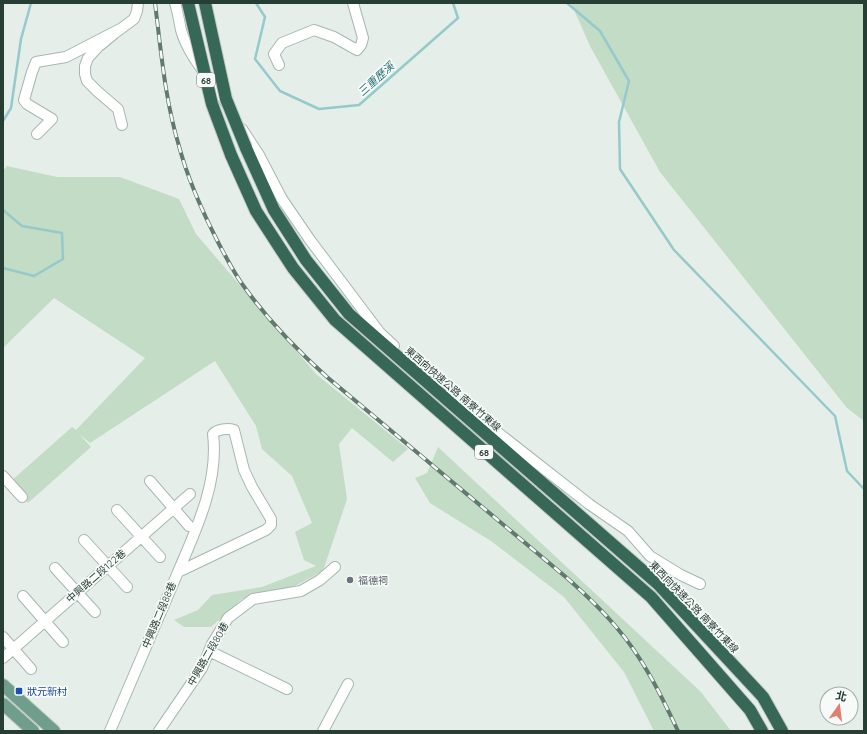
<svg xmlns="http://www.w3.org/2000/svg" width="867" height="734" viewBox="0 0 867 734" font-family="Quicksand,'Noto Sans TC',sans-serif">
  <style>
    .green { fill: #c2dcc6 }
    .lines { fill: none; stroke-linecap: round; stroke-linejoin: round }
    .stream { stroke: #95cacc; stroke-width: 2.5 }
    .minor-casing { stroke: #a9b6b0; stroke-width: 12 }
    .major-casing { stroke: #c3c9c6; stroke-width: 14 }
    .highway-casing { stroke: #c3c9c6; stroke-width: 14 }
    .minor { stroke: #fff; stroke-width: 10 }
    .major { stroke: #709e8d; stroke-width: 12 }
    .highway { stroke: #366757; stroke-width: 12 }
    .rail-casing { stroke: #627970; stroke-width: 4 }
    .rail { stroke: #f7faf8; stroke-width: 2.5; stroke-dasharray: 8; stroke-linecap: butt }
    .highway-bridge-casing { stroke: #c3c9c6; stroke-width: 14; stroke-linecap: butt }
    .highway-bridge { stroke: #366757; stroke-width: 12 }
    .worship-dot { fill: #6b7280; stroke: #f7faf8; stroke-width: 1.5 }
    .transit-dot { fill: #1a4fb4; stroke: #f7faf8; stroke-width: 1.5 }
    .labels { text-anchor: middle; dominant-baseline: central; stroke-width: 3.5; stroke-linejoin: round; paint-order: stroke }
    .shield { fill: #f7faf8; stroke: #657670; stroke-width: 1 }
    .shield-label { font-size: 9px; font-weight: bold; fill: #273e35 }
    .street-label { font-size: 10px; fill: #273e35; stroke: #f7faf8 }
    .worship-label { font-size: 10px; fill: #5b616d; stroke: #f7faf8; text-anchor: start }
    .transit-label { font-size: 10px; fill: #164399; stroke: #f7faf8; text-anchor: start }
    .water-label { font-size: 11px; font-style: italic; fill: #277074; stroke: #f7faf8 }
  </style>
  <rect width="100%" height="100%" fill="#e6eeea"/>
  <path class="green" d="M571,3H864V421L847,408L660,172L590,46Z
    M7,166L57,177H120L179,199L196,234L316,374L408,449L393,462L352,428L339,444L347,499L323,571L293,587L242,599L211,627H184L174,620L198,610L212,595L262,587L316,566L304,560L295,532L312,523L292,476L262,449L256,426L215,361L90,443L79,434L91,447L28,503L10,482L72,427L76,430L145,358L54,298L3,348V171Z
    M438,447L701,692L731,731H654L624,672L564,597L491,541L430,503L415,478L427,473Z"/>
  <g class="lines">
    <path class="stream" d="M256,3L265,17L255,59L280,91L319,109L359,105L458,18L453,3
      M567,3L600,31L629,81L619,122L620,169L674,250L835,416L847,471L864,489
      M3,121L11,108L21,39L31,3
      M3,210L22,226L62,233L63,259L34,276L3,268"/>
    <defs>
      <path id="minor" d="M175,3C178,12 179,21 181,30C189,58 211,79 226,103
        M279,65L274,54L282,43L314,30L334,37L357,50L361,45L363,38L353,3
        M122,125L118,109L97,91L87,81L85,74V66L88,58L98,47L115,33L134,19L137,11L138,3
        M242,129L259,155L282,199L310,240L380,333L394,346
        M37,134L52,119L27,104L24,100L32,72L36,62L66,57L120,29
        M450,395L589,504L628,531L650,556L681,575L700,584
        M3,476L22,497
        M150,481L189,526
        M117,510L160,557
        M84,540L127,587
        M55,568L95,612
        M23,596L63,642
        M3,637L31,669
        M209,651L287,689
        M3,658L190,494
        M110,731L178,572C196,530 219,482 213,434C217,429 228,428 234,430L244,470L252,487L271,519V525L266,530L178,572
        M159,731L202,668L212,644L228,618L253,599L301,591L320,580L335,567
        M323,731L348,684"/>
      <path id="major" d="M3,685L54,731
        M3,704L33,731"/>
      <path id="highway" d="M246,148L274,210L306,260L349,314L658,584L763,697L782,731
        M231,155L256,211L293,268L335,320L651,597L750,710L762,731"/>
    </defs>
    <use href="#minor" class="minor-casing"/>
    <use href="#major" class="major-casing"/>
    <use href="#highway" class="highway-casing"/>
    <use href="#minor" class="minor"/>
    <use href="#major" class="major"/>
    <use href="#highway" class="highway"/>
    <defs>
      <path id="rail" d="M155,3C161,51 165,100 179,146C188,180 203,213 219,244C227,259 235,275 245,288C269,321 297,350 327,377L567,578C585,594 602,610 617,628C643,658 661,695 678,731"/>
    </defs>
    <use href="#rail" class="rail-casing"/>
    <use href="#rail" class="rail"/>
    <defs>
      <path id="highway-bridge" d="M188,3L212,104L231,155
        M205,3L226,99L246,148"/>
    </defs>
    <use href="#highway-bridge" class="highway-bridge-casing"/>
    <use href="#highway-bridge" class="highway-bridge"/>
  </g>
  <circle class="worship-dot" cx="350" cy="580" r="4"/>
  <rect class="transit-dot" x="15" y="687" width="8" height="8" rx="2"/>
  <g class="labels">
    <g class="shield">
      <rect x="197" y="73" width="18" height="14" rx="3"/>
      <rect x="475" y="445" width="18" height="14" rx="3"/>
    </g>
    <g class="shield-label">
      <text x="206" y="80">68</text>
      <text x="484" y="452">68</text>
    </g>
    <g class="street-label">
      <text transform="translate(453 389) rotate(41)">東西向快速公路 南寮竹東線</text>
      <text transform="translate(96 576) rotate(-41)">中興路二段122巷</text>
      <text transform="translate(694 607) rotate(46)">東西向快速公路 南寮竹東線</text>
      <text transform="translate(159 615) rotate(-67)">中興路二段88巷</text>
      <text transform="translate(208 654) rotate(-60)">中興路二段80巷</text>
    </g>
    <g class="worship-label">
      <text x="358" y="580">福德祠</text>
    </g>
    <g class="transit-label">
      <text x="27" y="691">狀元新村</text>
    </g>
    <g class="water-label">
      <text transform="translate(376 79) rotate(-42)">三重歷溪</text>
    </g>
  </g>
  <rect width="867" height="734" fill="none" stroke="#273e35" stroke-width="8"/>
  <g transform="translate(839 706) rotate(14)"><circle r="19" fill="#f7faf8" stroke="#a4afaa"/>
  <path d="M0-3L7 15L0 10L-7 15Z" fill="#e37e6f"/>
  <text y="-6" font-size="11" font-weight="bold" text-anchor="middle" fill="#273e35">北</text>
  </g>
</svg>
